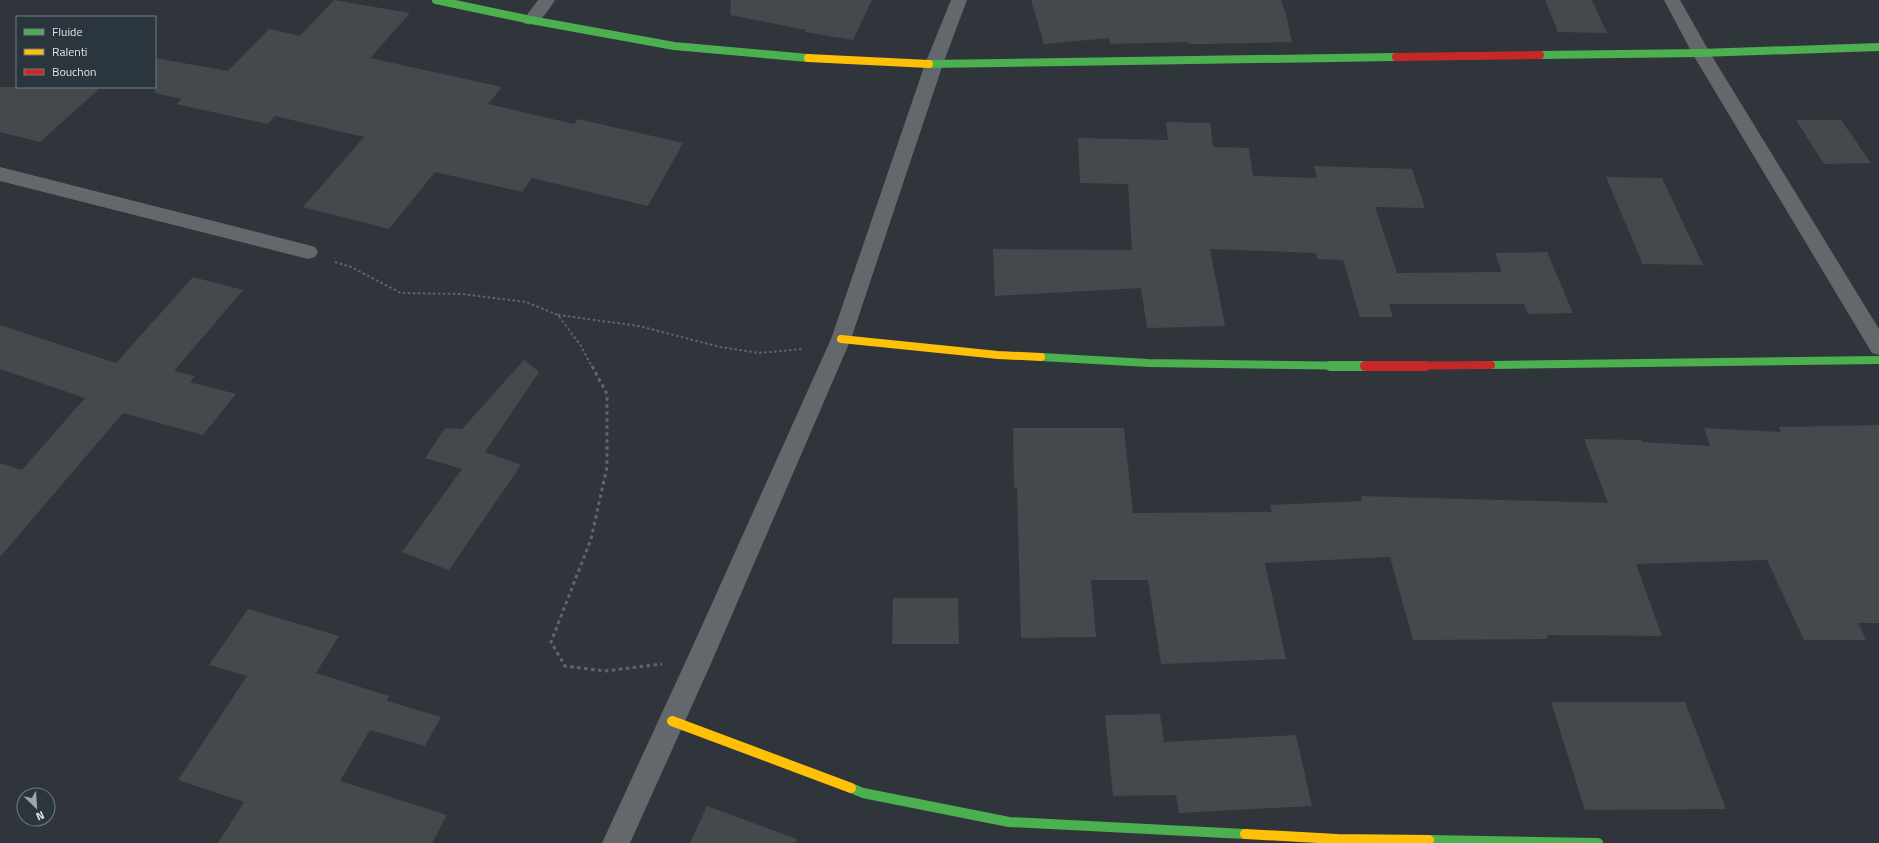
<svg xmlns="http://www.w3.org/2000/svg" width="1879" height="843" viewBox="0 0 1879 843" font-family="'Titillium Web',sans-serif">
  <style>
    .building { fill: #44494d }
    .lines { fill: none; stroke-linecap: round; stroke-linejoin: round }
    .path-far1 { stroke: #62656a; stroke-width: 2; stroke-dasharray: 2.5 2.5; stroke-linecap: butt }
    .path { stroke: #62656a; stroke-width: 3; stroke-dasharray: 3.5 3.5; stroke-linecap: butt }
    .street { fill: #64676b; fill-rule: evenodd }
    .fast-far1 { stroke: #4caf50; stroke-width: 8 }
    .fast { stroke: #4caf50; stroke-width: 10 }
    .slow-far1 { stroke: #ffc107; stroke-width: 8 }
    .slow { stroke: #ffc107; stroke-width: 10 }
    .jam-far1 { stroke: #c62828; stroke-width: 8 }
    .jam { stroke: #c62828; stroke-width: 10 }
  </style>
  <rect width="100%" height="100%" fill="#2f353a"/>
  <path class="building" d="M334,0L410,13L370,58L502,87L488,104L574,124L578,119L683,143L648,206L532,178L522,192L435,172L389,229L303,207L364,137L275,116L268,124L176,104L182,99L155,93V58L228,71L269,29L300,36Z
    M731,0H872L853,40L805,32L806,30L730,15Z
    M1031,0H1281L1287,18L1292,42L1208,44H1189L1188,42L1110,44L1109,38L1044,44Z
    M1545,0H1592L1607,33L1558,32Z
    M0,87H101L40,142L0,132Z
    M1796,120H1841L1871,163L1824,164Z
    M1166,122L1210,123L1213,147L1249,148L1253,176L1317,178L1314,166L1412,169L1425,208L1375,207L1397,273L1502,272L1495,253L1547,252L1573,313L1528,314L1524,304H1389L1393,317H1360L1343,260L1317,259L1316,253L1210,249L1225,326L1147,328L1141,288L995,296L993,249L1132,250L1128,184L1080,183L1078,138L1168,140Z
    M1606,177L1662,178L1703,265L1641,264V260Z
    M193,277L243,290L174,371L195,376L190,382L236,394L203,435L123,413L0,557V463L22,470L85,398L0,369V325L116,363Z
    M524,360L539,372L485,452L521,465L449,570L402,552L462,469L425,458L445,428L462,429Z
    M1879,425V623H1858L1866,640H1804L1767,560L1636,564L1662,636L1547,635L1548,639L1413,640L1390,557L1265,563L1286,659L1161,664L1148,580H1091L1096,637L1021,638L1017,488H1014L1013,428H1124L1133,513L1272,512L1270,505L1362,501L1361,496L1608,503L1584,439L1641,440L1642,442L1710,446L1704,428L1781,432L1779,427Z
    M893,598H958L959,644H892Z
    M248,609L339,636L316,673L389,696L387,701L441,717L425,746L370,730L340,781L447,815L432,843H218L244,802L178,780L247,676L209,665Z
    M1551,702H1685L1726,809L1585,810Z
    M1160,714L1164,742L1296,735L1312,806L1179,813L1176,795L1113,796L1105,715Z
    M707,806L797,839L796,843H690Z"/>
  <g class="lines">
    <path class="path-far1" d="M335,262L351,267L401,293L462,294L526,302L558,315L581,346L592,367
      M558,315L639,326L720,347L759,353L803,349"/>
    <path class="path" d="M592,366L607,394V467L591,539L551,642L565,666L605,671L662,664"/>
    <path class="street" d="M538,0H555C548,11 539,27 525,24L523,20Z
      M951,0H967L943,64L851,339L709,668L630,843H602L691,650L831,339L925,64Z
      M1664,0H1680L1710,53L1879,329V355L1872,353L1692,53Z
      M0,167L308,245L315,247L318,252L315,257L308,259L0,181Z"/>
    <path class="fast-far1" d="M436,0L531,20L674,46L808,58
      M1540,55L1701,53L1879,47
      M929,64L1396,57
      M1041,357L1148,363L1365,366
      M1491,365L1879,360"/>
    <path class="fast" d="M1330,366H1365
      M851,788L863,793L1009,822L1245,834
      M1429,840L1598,843"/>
    <path class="slow-far1" d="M808,58L929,64
      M841,339L998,355L1041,357"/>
    <path class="slow" d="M672,721L851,788
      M1245,834L1337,839L1429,840"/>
    <path class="jam-far1" d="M1396,57L1540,55
      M1365,366L1491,365"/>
    <path class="jam" d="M1365,366H1426"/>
  </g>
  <rect x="16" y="16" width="140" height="72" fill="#2b353e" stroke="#727a82"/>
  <rect x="24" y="29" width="20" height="6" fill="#4caf50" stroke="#727a82"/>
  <text x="52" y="36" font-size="12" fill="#dce2e8">Fluide</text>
  <rect x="24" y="49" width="20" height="6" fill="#ffc107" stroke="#727a82"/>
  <text x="52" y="56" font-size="12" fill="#dce2e8">Ralenti</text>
  <rect x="24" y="69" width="20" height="6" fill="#c62828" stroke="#727a82"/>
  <text x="52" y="76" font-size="12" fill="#dce2e8">Bouchon</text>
  <g transform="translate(36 807) rotate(155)"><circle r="19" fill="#2b353e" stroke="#727a82"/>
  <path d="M0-3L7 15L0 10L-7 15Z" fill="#9fa5ab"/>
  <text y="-6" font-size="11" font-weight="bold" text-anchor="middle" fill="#dce2e8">N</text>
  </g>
</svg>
